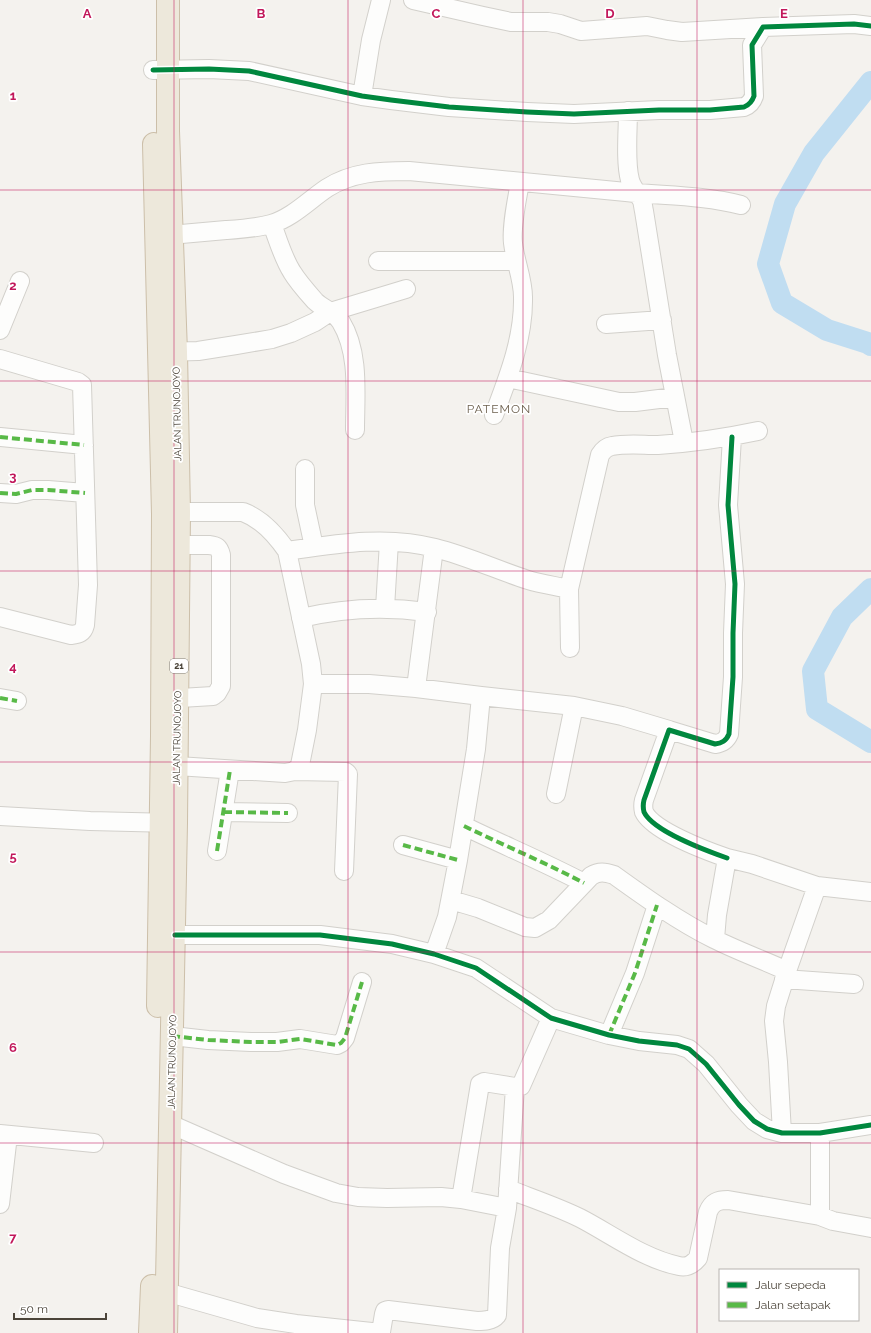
<svg xmlns="http://www.w3.org/2000/svg" width="871" height="1333" viewBox="0 0 871 1333" font-family="Raleway,sans-serif">
  <style>
    .lines { fill: none; stroke-linecap: round; stroke-linejoin: round }
    .river { stroke: #c0ddf1; stroke-width: 22 }
    .minor-casing { stroke: #d2d0cb; stroke-width: 20 }
    .highway-casing { stroke: #ccbfa9; stroke-width: 24 }
    .minor { stroke: #fdfdfc; stroke-width: 18 }
    .highway { stroke: #ede8db; stroke-width: 22 }
    .quiet { stroke: #58b947; stroke-width: 4; stroke-dasharray: 8 4; stroke-linecap: butt }
    .cycleway-casing { stroke: #fff; stroke-width: 8 }
    .cycleway { stroke: #00873e; stroke-width: 5 }
    .grid { fill: none; stroke: #c2185b; stroke-width: 1; stroke-opacity: 0.55 }
    .labels { text-anchor: middle; dominant-baseline: central; stroke-width: 3.5; stroke-linejoin: round; paint-order: stroke }
    .shield { fill: #fff; stroke: #817c74; stroke-width: 1 }
    .shield-label { font-size: 9px; font-weight: bold; fill: #4b4439 }
    .street-label { font-size: 10px; fill: #4b4439; stroke: #fff }
    .quarter-label { font-size: 12px; letter-spacing: 1px; fill: #6e6250; stroke: #fff }
    .grid-label { font-size: 13px; text-anchor: middle; font-weight: bold; fill: #c2185b; stroke: #fff; stroke-width: 3.5; stroke-linejoin: round; paint-order: stroke }
  </style>
  <rect width="100%" height="100%" fill="#f4f2ee"/>
  <g class="lines">
    <path class="river" d="M871,82L814,153L785,204L768,264L782,303L827,330L868,343L871,345
      M871,589L842,617L813,671L817,709L871,742"/>
    <defs>
      <path id="minor" d="M413,0L483,16L511,22H548L560,24L581,31L647,26L667,30L682,32L763,27
        M153,70L209,69L249,71L362,96L391,100L449,107L527,112L574,114L659,110H710L744,107C749,105 752,102 754,96L752,45L763,27L854,24L871,26
        M362,96L371,40L381,0
        M628,111C628,130 625,162 630,180C632,188 637,192 641,199C643,202 643,207 644,211L667,355L684,442
        M272,224C278,240 283,258 292,272C298,282 307,292 315,301C323,309 335,312 341,322C360,353 355,395 355,430
        M159,236C182,234 204,232 226,230C241,229 257,228 271,224C292,218 309,200 327,188C352,172 379,171 409,171C481,178 554,185 626,192C664,196 703,195 741,205
        M378,261H516
        M606,324L662,320
        M0,330L20,281
        M163,352L198,351L236,345L272,339L291,333L315,322L330,312L406,289
        M0,359L78,382L82,385L88,585L85,625C83,633 79,634 71,635L0,617
        M508,378L619,402H635L675,397
        M494,415C508,378 524,338 523,297C523,279 515,261 513,243C511,226 517,200 520,182
        M0,437L84,445
        M305,469V505L314,547
        M0,493L16,494L32,490H48L85,493
        M287,551C335,544 387,535 435,548C467,556 497,570 528,580C541,584 556,586 569,589
        M385,608L389,542
        M301,618C343,608 384,606 427,612
        M570,648L569,589L600,455C603,450 606,447 612,446C627,443 642,445 658,445C691,443 725,438 758,431
        M313,684H369L416,688L481,696L574,706L622,716L669,730
        M416,688L434,548
        M0,698L17,701
        M164,699L213,696L217,693L221,686V555C219,547 217,546 209,545H165
        M177,766L285,773L295,771L300,765L307,730L313,684L311,664L287,551C276,535 262,519 243,512H179
        M295,771L346,772L348,774L344,871
        M556,794L574,706
        M224,812L288,813
        M0,816L90,821L173,823
        M464,826C503,845 544,862 584,883
        M403,845L458,860
        M217,851L230,770
        M727,858C707,851 653,831 644,812C643,808 643,804 644,800L669,730L715,744C722,743 726,741 729,734L733,677V633L735,584L728,505L732,437
        M451,900L478,908L525,927L535,928L549,920L591,876C599,871 605,872 614,875C646,898 678,921 714,939C738,951 763,960 787,971L776,1006L774,1021L778,1062L782,1133
        M175,935H320L392,944L434,954L476,968L551,1018L609,1035L639,1041L677,1045L689,1049L706,1064L739,1105L754,1121L767,1129L782,1133H820L871,1125
        M715,939L717,915L727,858L752,864L817,886L871,892
        M434,954L447,917L458,860L476,749L481,696
        M787,971L817,886
        M784,979L854,984
        M609,1035L635,973L657,905
        M172,1036L208,1040L251,1042H277L300,1039L337,1045L341,1043L345,1038L362,982
        M170,1124L284,1174L336,1193L358,1197L387,1198L441,1197L461,1199L507,1208
        M0,1134L94,1143
        M508,1189C531,1198 558,1207 580,1218C611,1234 644,1259 679,1266C688,1268 693,1264 698,1258L708,1212C712,1202 718,1200 728,1200L820,1216L833,1221L871,1228
        M461,1199L480,1084L484,1082L515,1087L521,1086L551,1018
        M0,1204L8,1135
        M820,1216V1133
        M166,1292L257,1318L296,1324L381,1333
        M381,1332L384,1314L385,1311L388,1310L477,1321C484,1321 492,1321 497,1315L500,1248L507,1208L515,1087"/>
      <path id="highway" d="M154,144L163,514L162,736L158,1006
        M150,1333L152,1286
        M166,1333L176,823L179,512L176,352L168,131V0"/>
    </defs>
    <use href="#minor" class="minor-casing"/>
    <use href="#highway" class="highway-casing"/>
    <use href="#minor" class="minor"/>
    <use href="#highway" class="highway"/>
    <path class="quiet" d="M0,437L84,445
      M0,493L16,494L32,490H48L85,493
      M0,698L17,701
      M224,812L288,813
      M464,826C503,845 544,862 584,883
      M403,845L458,860
      M217,851L230,770
      M609,1035L635,973L657,905
      M172,1036L208,1040L251,1042H277L300,1039L337,1045L341,1043L345,1038L362,982"/>
    <defs>
      <path id="cycleway" d="M153,70L209,69L249,71L362,96L391,100L449,107L527,112L574,114L659,110H710L744,107C749,105 752,102 754,96L752,45L763,27L854,24L871,26
        M727,858C707,851 653,831 644,812C643,808 643,804 644,800L669,730L715,744C722,743 726,741 729,734L733,677V633L735,584L728,505L732,437
        M175,935H320L392,944L434,954L476,968L551,1018L609,1035L639,1041L677,1045L689,1049L706,1064L739,1105L754,1121L767,1129L782,1133H820L871,1125"/>
    </defs>
    <use href="#cycleway" class="cycleway-casing"/>
    <use href="#cycleway" class="cycleway"/>
  </g>
  <path class="grid" d="M174,0V1333M348,0V1333M523,0V1333M697,0V1333M0,190H871M0,381H871M0,571H871M0,762H871M0,952H871M0,1143H871"/>
  <g class="labels">
    <rect class="shield" x="170" y="659" width="18" height="14" rx="3"/>
    <g class="shield-label">
      <text x="179" y="666">21</text>
    </g>
    <g class="street-label">
      <text transform="translate(177 414) rotate(-91)">JALAN TRUNOJOYO</text>
      <text transform="translate(177 738) rotate(-89)">JALAN TRUNOJOYO</text>
      <text transform="translate(172 1062) rotate(-89)">JALAN TRUNOJOYO</text>
    </g>
    <g class="quarter-label">
      <text x="499" y="409">PATEMON</text>
    </g>
  </g>
  <g class="grid-label">
    <text x="87" y="18">A</text>
    <text x="261" y="18">B</text>
    <text x="436" y="18">C</text>
    <text x="610" y="18">D</text>
    <text x="784" y="18">E</text>
    <text x="13" y="100">1</text>
    <text x="13" y="290">2</text>
    <text x="13" y="481">3</text>
    <text x="13" y="671">4</text>
    <text x="13" y="861">5</text>
    <text x="13" y="1052">6</text>
    <text x="13" y="1242">7</text>
  </g>
  <rect x="719" y="1269" width="140" height="52" fill="#ffffff" stroke="#b7b4b0"/>
  <rect x="727" y="1282" width="20" height="6" fill="#00873e" stroke="#b7b4b0"/>
  <text x="755" y="1289" font-size="12" fill="#4b4439">Jalur sepeda</text>
  <rect x="727" y="1302" width="20" height="6" fill="#58b947" stroke="#b7b4b0"/>
  <text x="755" y="1309" font-size="12" fill="#4b4439">Jalan setapak</text>
  <path d="M14 1313v6h92v-6" fill="none" stroke="#4b4439" stroke-width="2"/>
  <text x="20" y="1313" font-size="12" fill="#4b4439" stroke="#ffffff" stroke-width="3" paint-order="stroke">50 m</text>
</svg>
